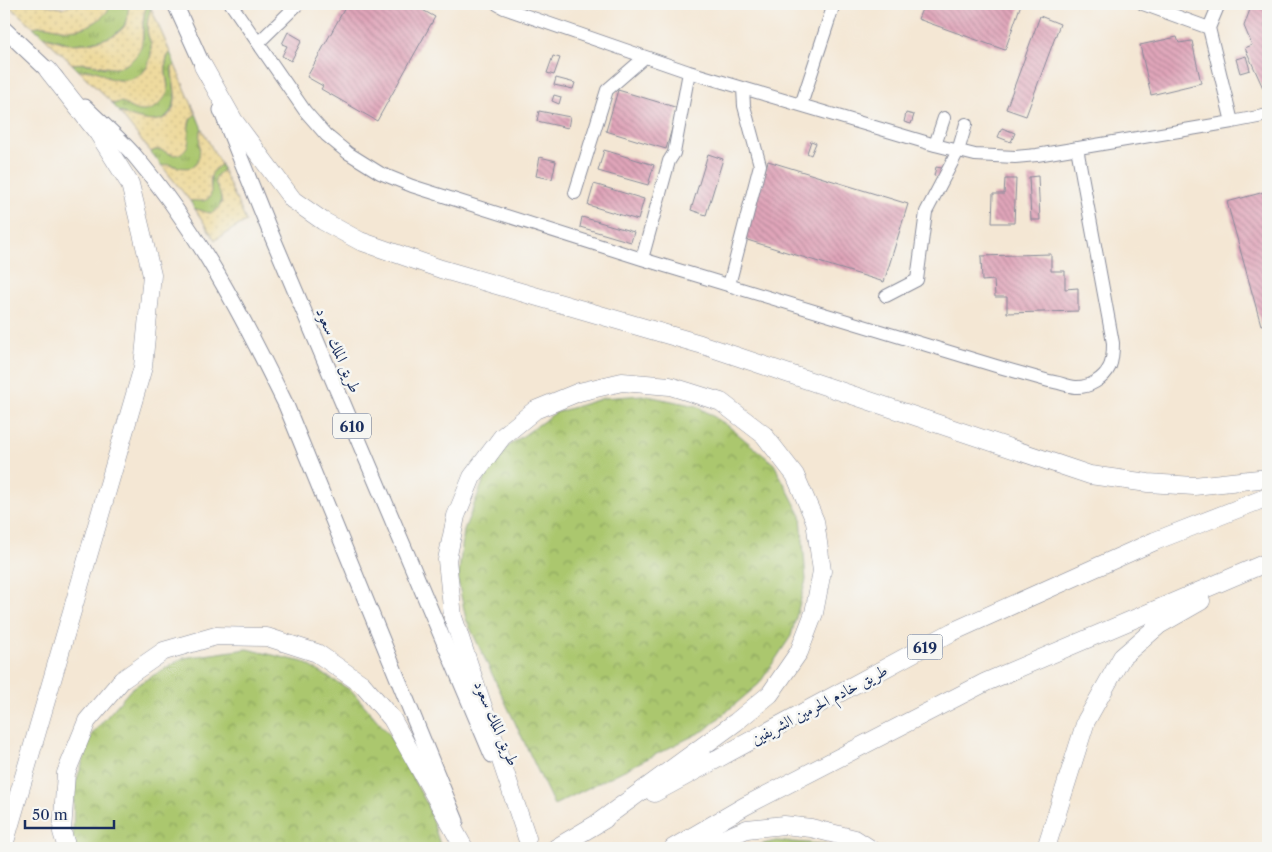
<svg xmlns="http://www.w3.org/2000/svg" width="1272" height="852" viewBox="0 0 1272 852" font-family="'Libre Caslon Text',Amiri,serif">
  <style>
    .grass { fill: url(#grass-tufts); stroke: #637b66 }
    .sand { fill: url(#sand-dots); stroke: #84847e }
    .park { fill: url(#park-crowns); stroke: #637b66 }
    .building { fill: url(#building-back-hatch) }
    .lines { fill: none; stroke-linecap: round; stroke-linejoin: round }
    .minor-casing { stroke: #888b99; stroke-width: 14 }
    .major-casing { stroke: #888b99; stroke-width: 17 }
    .highway-casing { stroke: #888b99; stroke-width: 19 }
    .minor { stroke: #fff; stroke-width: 12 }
    .major { stroke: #fff; stroke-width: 15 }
    .highway { stroke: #fff; stroke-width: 18 }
    .labels { text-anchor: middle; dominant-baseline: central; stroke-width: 5; stroke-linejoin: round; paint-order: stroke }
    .shield { fill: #f6f6f2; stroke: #5d6b8a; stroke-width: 1 }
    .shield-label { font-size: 15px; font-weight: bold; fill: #1b2f5e }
    .street-label { font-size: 16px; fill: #1b2f5e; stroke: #f6f6f2 }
  </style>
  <defs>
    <pattern id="grass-tufts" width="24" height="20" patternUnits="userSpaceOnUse" patternTransform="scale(1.25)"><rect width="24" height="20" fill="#abc76e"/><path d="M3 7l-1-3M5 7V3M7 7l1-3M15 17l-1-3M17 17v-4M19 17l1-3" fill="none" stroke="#8aa25e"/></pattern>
    <pattern id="sand-dots" width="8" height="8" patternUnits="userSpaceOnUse" patternTransform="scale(1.25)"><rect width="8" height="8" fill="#eeda9e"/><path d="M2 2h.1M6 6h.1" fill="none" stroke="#ccbb8a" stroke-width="1.8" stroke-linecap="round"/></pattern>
    <pattern id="park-crowns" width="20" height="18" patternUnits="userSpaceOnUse" patternTransform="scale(1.25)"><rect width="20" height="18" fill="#abc76e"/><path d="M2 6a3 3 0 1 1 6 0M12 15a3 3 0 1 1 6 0" fill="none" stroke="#8aa25e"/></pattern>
    <pattern id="building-back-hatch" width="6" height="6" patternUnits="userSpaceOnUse" patternTransform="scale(1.25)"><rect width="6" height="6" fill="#e0a5b9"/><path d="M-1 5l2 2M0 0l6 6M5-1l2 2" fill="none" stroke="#b5879a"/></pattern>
  </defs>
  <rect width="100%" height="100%" fill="#f6f6f2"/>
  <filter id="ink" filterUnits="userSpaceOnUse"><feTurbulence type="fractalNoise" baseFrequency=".02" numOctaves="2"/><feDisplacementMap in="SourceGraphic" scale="10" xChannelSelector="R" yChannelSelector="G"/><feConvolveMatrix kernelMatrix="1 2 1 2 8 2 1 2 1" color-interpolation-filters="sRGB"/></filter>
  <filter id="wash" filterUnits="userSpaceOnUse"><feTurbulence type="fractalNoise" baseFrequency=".0096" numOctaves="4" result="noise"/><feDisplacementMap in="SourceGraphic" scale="20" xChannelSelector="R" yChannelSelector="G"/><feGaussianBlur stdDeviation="1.12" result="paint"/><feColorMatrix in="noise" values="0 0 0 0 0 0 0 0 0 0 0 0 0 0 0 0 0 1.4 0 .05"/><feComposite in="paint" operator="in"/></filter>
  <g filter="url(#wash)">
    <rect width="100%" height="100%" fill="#f4e7d4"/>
    <path class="grass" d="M112,4H129L128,15L124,26L113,36L100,40L86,43L72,44L43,36L33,27C44,24 50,27 61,29C81,32 102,23 112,4Z
      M148,4L151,8C148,16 146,26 148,35C149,39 151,42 151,46C152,56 149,68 141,74C131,82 116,82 105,76C102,74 101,73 98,72C92,69 85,70 79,71L72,64C84,63 94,64 105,68L143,39C143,27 142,14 148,4Z
      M170,52L175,65L172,68C171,80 177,91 174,103C172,112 164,120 155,122C147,123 129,116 121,112C118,111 115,107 113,104C121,101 124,102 131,108L168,86C166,75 163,63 170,52Z
      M196,114L202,129C195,139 206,157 193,167C184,173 172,161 162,166L151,152C159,147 165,151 172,155L189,125L191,118Z
      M221,165L223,170L217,175C219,185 228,211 210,213C205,213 200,209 195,209L190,201L199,200L203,201C206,197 210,191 211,186C212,174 207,172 221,165Z"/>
    <path class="sand" d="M7,4H43L61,8L77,4H112C102,23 81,32 61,29C50,27 44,24 33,27Z
      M129,4H148C137,22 150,43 133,59C128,64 122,67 115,68C108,68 102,66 96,65C88,63 80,63 72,64L43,36C52,39 63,43 73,44C88,44 115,39 124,27C128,20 128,11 129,4Z
      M151,8L170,52C161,64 168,79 168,92C160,107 148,116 131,108C122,103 124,100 113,104L79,71C85,70 92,69 98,72C101,73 102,74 105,76C116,82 131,82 141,74C149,68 152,56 151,46C151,42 149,39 148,35C146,26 148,16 151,8Z
      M175,65L196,114C194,116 191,117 190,120C186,130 194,145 181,153C171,160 162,144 151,152L119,112C138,120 172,131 175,100C176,89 172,79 172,68Z
      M202,129L221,165C200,176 219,194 206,200C203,202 195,200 190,201L162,166C167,163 172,166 178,167C206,173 198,148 200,131Z
      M223,170L246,221L215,240L195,209C200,209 205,213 210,213C217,212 223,204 221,198C219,185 208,181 223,170Z"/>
    <path class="park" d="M642,395L697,406L727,425L774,464L801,516L806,580L791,636L759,684L705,730L554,805L466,619L458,581L464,530L483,482L506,448L555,413L604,398Z
      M247,649L303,662L352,691L388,733L427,804L441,848H75L73,842L74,788L92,734L132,688L183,658Z
      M776,841L823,844L833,848H747Z"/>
    <g id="blocks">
      <path class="building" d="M347,4H412L435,17L377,121L321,89L323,86L307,77Z
        M924,4H1021L1005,50L918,19Z
        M1252,4H1268V15L1265,25L1268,35V99L1245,48L1252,45L1244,26Z
        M1040,16L1060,24L1026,116L1006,109Z
        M288,32L302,40L291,61L282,56L287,46L282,44Z
        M1177,37L1179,43L1192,41L1201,83L1151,95L1140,45Z
        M553,56L560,58L554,75L547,73Z
        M1246,56L1250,70L1240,73L1236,59Z
        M556,78L575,83L573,89L554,85Z
        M618,90L678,108L666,149L606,131Z
        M554,95L561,97L559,104L552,101Z
        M539,111L570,117L568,128L537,121Z
        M906,113L914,115L911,124L904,122Z
        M1002,128L1015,133L1011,142L998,137Z
        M811,141L816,143L811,155L807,153Z
        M604,150L654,165L648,185L598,171Z
        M708,154L723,159L706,215L691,210Z
        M540,157L556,161L552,179L536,176Z
        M768,161L908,204L884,282L744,239Z
        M936,167L942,168L940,177L934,176Z
        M1038,176L1040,220H1031L1029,177Z
        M1005,179H1016L1014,223H992L993,194H1004Z
        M594,184L644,199L638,220L588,205Z
        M1268,191V323L1261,325L1227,202Z
        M582,217L634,232L631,242L580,227Z
        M1051,254V271H1065V289L1078,288V311L1007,313V297H995L994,280L982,281L981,256Z"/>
    </g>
  </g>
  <g filter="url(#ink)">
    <use href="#blocks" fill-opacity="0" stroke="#888b99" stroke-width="1"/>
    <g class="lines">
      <defs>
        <path id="minor" d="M231,4L305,111L326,135L348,153L380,173L412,186L642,259L996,366C1014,371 1031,376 1049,381C1058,382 1067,386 1075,387C1089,388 1104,379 1110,366C1113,359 1113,351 1113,343L1077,148
          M497,4L504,8L689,72L935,145L975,155L1015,157L1037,155L1232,122L1268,115
          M1143,4L1209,28
          M1219,4L1209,28L1232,122
          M258,43L298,4
          M801,105L834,4
          M935,145L944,118
          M575,193L607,90L645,57
          M642,259L669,161L674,153L689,72
          M729,285L760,165L744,106L743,88
          M886,296L917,280L926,212L958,151L966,124"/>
        <path id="major" d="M175,4L208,77
          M4,29L56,78
          M85,107C101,123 119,138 134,155C198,230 243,317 286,405L456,821
          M221,110L269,229L492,755"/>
        <path id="highway" d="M203,66L234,121L293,200L323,221L360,241L441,269L700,344L1090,475L1148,483L1194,486L1268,478
          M654,793L952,632L1155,541L1268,497
          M527,838L453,617L447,560L456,516L472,477L502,437L535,410L579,392L622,382L670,386L721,402L764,435L795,475L815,521L822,571L814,613L799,652L770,694L736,722L595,825
          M4,845L143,367L152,275L130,184L98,133L48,70
          M67,848L62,832L66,773L87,721L122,680L164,651L216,636L267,637L317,653L362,684L392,719L464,848
          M556,848L605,819
          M673,848L745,806L986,682L1268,562
          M701,848L747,829L784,825L811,828L855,839L869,848
          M1046,848L1086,721L1122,657L1159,625L1201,601"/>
      </defs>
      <use href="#minor" class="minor-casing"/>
      <use href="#major" class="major-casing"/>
      <use href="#highway" class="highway-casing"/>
      <use href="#minor" class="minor"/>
      <use href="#major" class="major"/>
      <use href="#highway" class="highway"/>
    </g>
  </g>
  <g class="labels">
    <g class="shield">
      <rect x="333" y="413.5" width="38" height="25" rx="4"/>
      <rect x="907.5" y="634.5" width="35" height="25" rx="4"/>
    </g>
    <g class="shield-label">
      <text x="352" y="426">610</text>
      <text x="925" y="647">619</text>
    </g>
    <g class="street-label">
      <text transform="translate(339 350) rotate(67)">طريق الملك سعود</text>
      <text transform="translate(819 704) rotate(-28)">طريق خادم الحرمين الشريفين</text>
      <text transform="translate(497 723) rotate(67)">طريق الملك سعود</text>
    </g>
  </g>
  <rect width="1272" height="852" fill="none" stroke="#f6f6f2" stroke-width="20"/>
  <path d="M25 820v8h89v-8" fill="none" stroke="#1b2f5e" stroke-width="2.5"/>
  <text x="32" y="820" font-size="15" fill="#1b2f5e" stroke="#f6f6f2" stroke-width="4" paint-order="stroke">50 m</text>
</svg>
